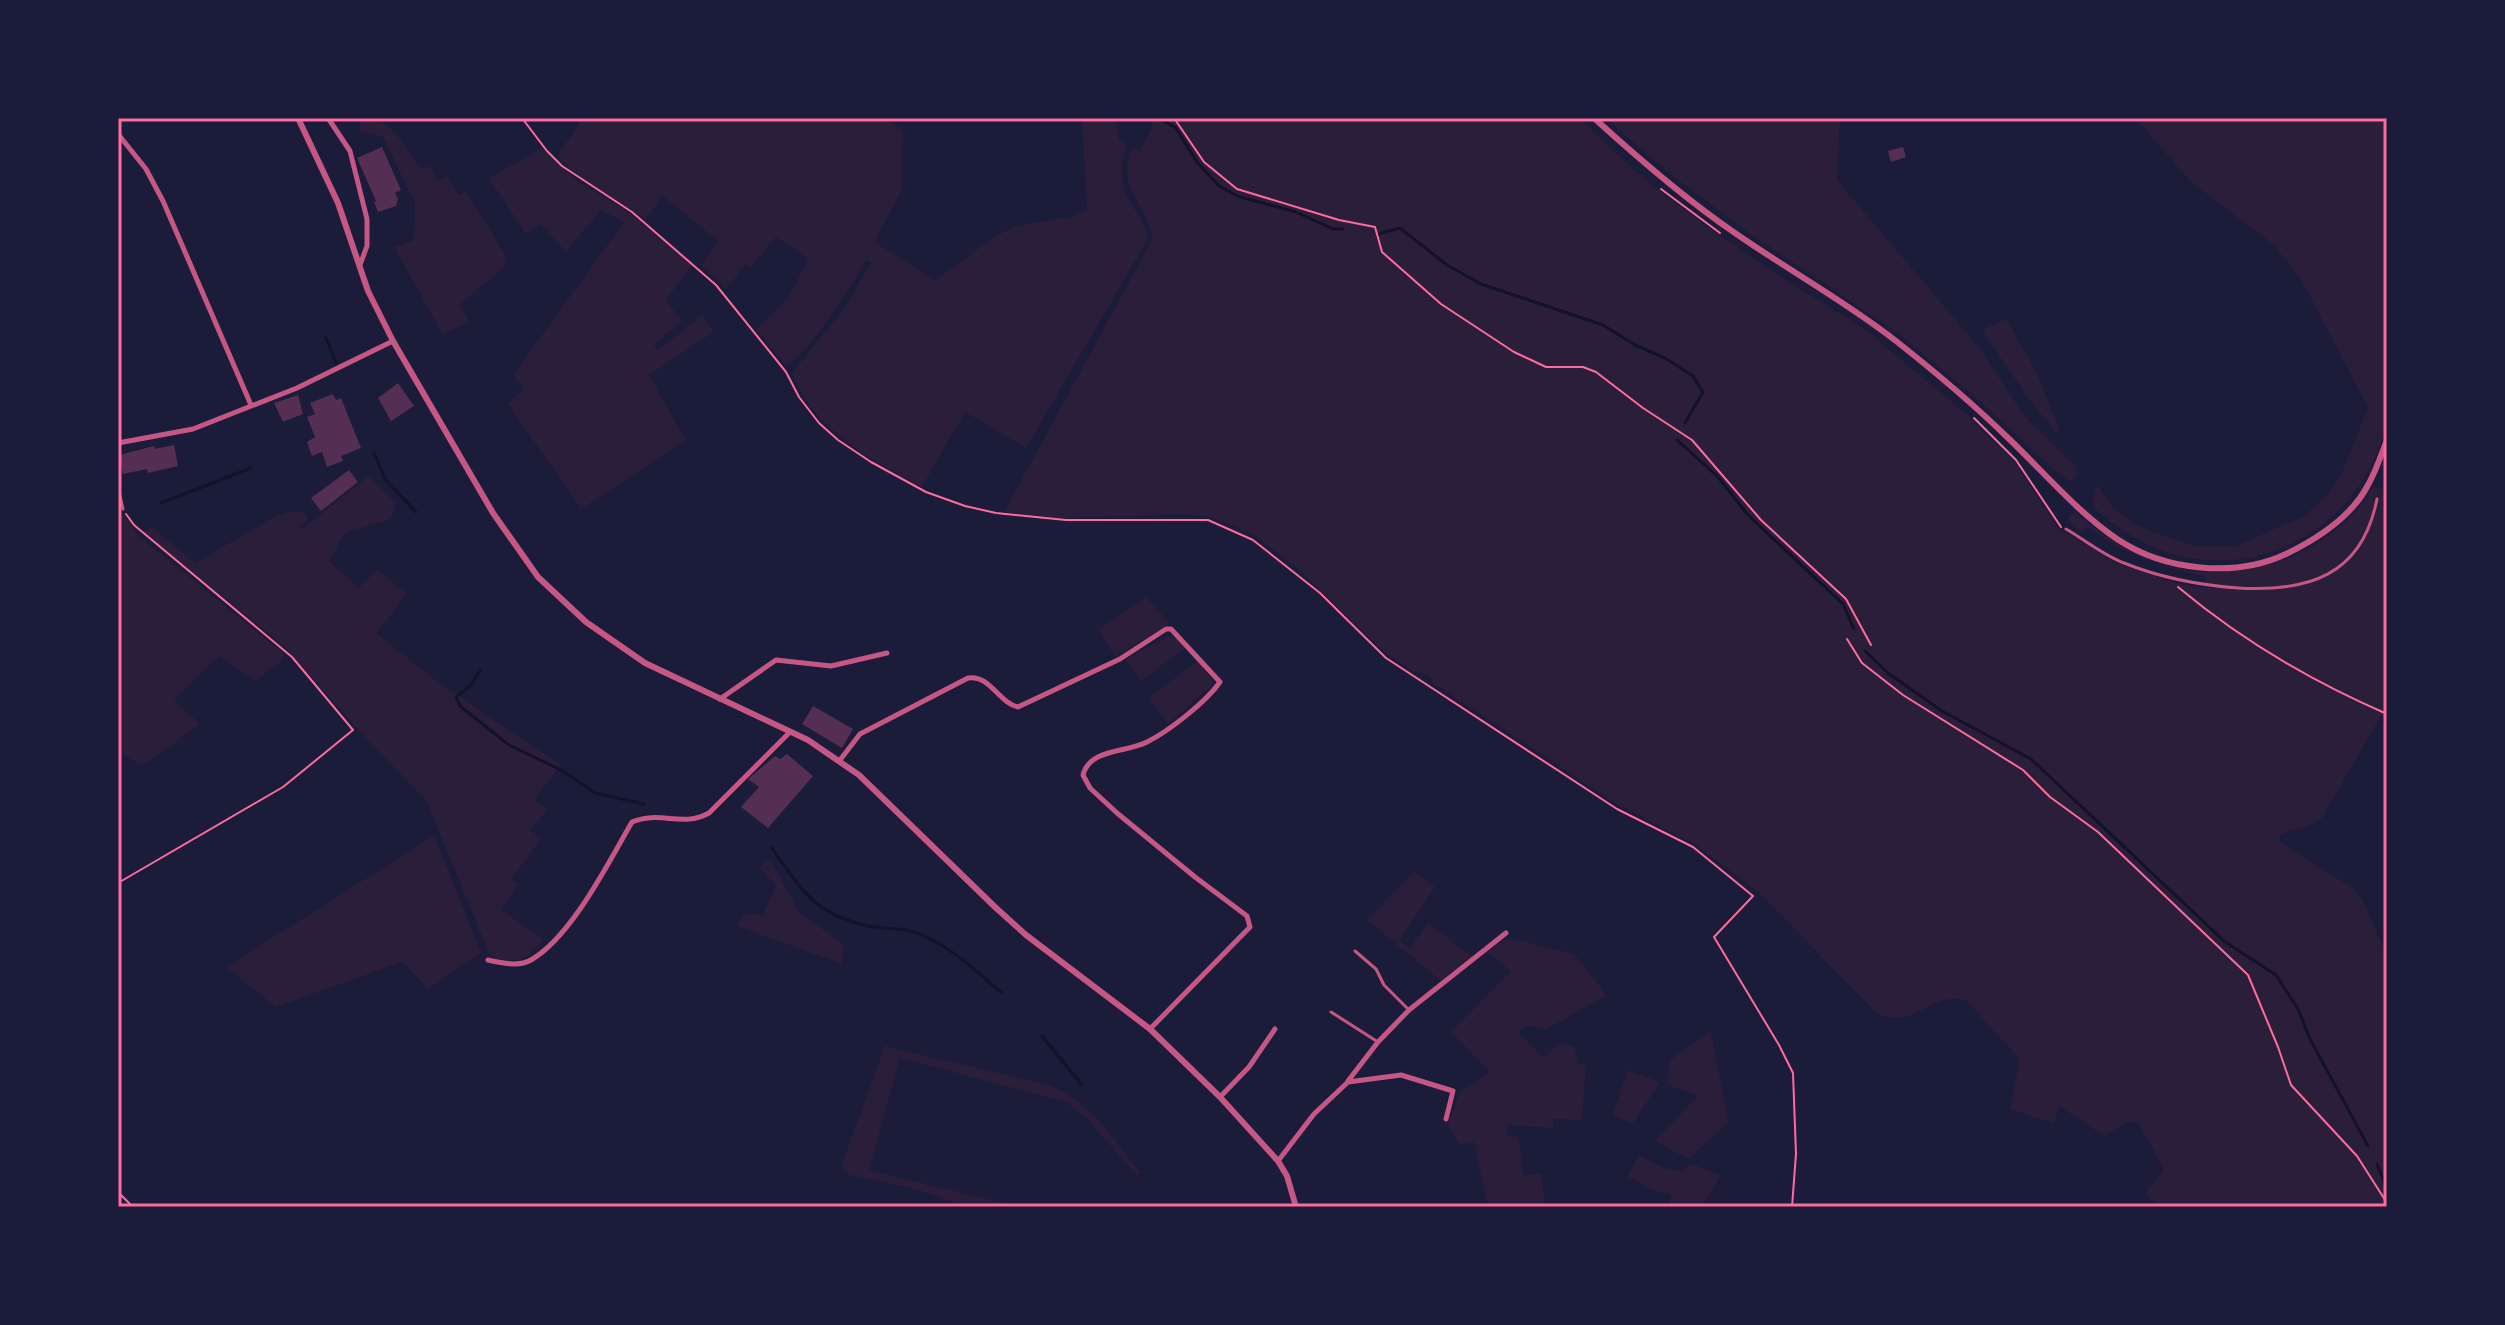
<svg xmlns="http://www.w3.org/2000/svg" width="2505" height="1325" viewBox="0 0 2505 1325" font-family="Mulish,sans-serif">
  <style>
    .green { fill: #2a1e3b }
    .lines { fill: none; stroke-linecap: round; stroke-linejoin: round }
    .stream { stroke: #12122b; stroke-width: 3 }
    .building { fill: #542f53 }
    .path { stroke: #ff6b9d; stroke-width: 2 }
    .service { stroke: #c65784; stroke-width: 3 }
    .minor { stroke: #c65784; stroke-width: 5 }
    .tertiary { stroke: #c65784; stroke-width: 6 }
    .neatline { fill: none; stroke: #ff6b9d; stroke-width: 3 }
  </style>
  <rect width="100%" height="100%" fill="#1b1b3a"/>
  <path class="green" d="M376,118L393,130L422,169L431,166L438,180L447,176L459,195L466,191L506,256L505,267L459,305L470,321L443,335L394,247L414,240L415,203L383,137L360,132V119Z
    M583,118H887L903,131L901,192L874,242L936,280C957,265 992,236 1014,227C1035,220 1071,222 1087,209L1082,118H1115L1119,139L1126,144C1124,157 1120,168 1122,181C1126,203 1144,216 1148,239L1026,448L965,412L922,487C873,461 812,429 792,373L843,310L871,263L866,260C853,282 807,360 785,365L757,330L788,297L809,259L776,237L750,268L746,264L726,289L701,265L718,241L663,196L646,219L583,179L557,156Z
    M1150,118H1580L1637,173L1698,220L1794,285L1865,329L1966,414L2015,462L2057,527L2118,564L2183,585L2221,589L2219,585L2205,584V576C2160,568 2125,554 2088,527L2079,532L2068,520L2069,515L2075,512C2098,532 2124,550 2152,561C2230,590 2331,560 2373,487L2382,489L2387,474V710L2382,714L2322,818L2307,827L2281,834L2278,841L2351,887L2363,900L2382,945L2387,944V1207H2159L2145,1193L2163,1171L2162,1166L2138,1122L2126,1123L2104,1136L2059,1106L2054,1123L2010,1109L2020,1060L1967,1001C1930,989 1919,1030 1877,1014L1759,893L1695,844L1617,804L1433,683L1428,675L1413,671L1384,652L1294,565L1255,536L1232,525L1208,516L1179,514L1062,518L1004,512L1152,240C1150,205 1114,188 1132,148L1140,151L1153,125Z
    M1605,118H1840L1837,180L1978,346L2023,414L2076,467V478L2069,481L2055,471L1974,396L1899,334L1748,232L1674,177Z
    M2135,118H2387C2387,193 2387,268 2387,343C2387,365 2391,407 2386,427C2356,547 2217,601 2117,526C2100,513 2086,509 2097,485L2113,507L2132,522L2153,532L2194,546H2236L2304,516L2327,495L2343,470L2368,408L2302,281L2273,244L2191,182Z
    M542,148L576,180L631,214L692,265L666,300L682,321L654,345L658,350L702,315L714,332L649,375L686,440L581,509L508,404L524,389L513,375L624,222L601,210L566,252L541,224L526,234L489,178Z
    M2006,319L2036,371L2060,430L2056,433L2028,398L1982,330Z
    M369,476L396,504L391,519L345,533L329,561L359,588L378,569L407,594L377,633L431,677L561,765L534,800L548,810L530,830L541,838L512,879L519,884L501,910L544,939C529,957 519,964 495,960L489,953L426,800L362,734L283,645L143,532L152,527L195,563L274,517L286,512H304L308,519L300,527L302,529Z
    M118,508L140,537L283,653L282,661L255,681L219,656L174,700L200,724L148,763L140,764L118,752Z
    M1146,597L1170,623L1115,657L1098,630Z
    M1169,636L1177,639L1185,648L1141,681L1125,659Z
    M1197,661L1212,679V685L1168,724L1149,698Z
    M435,837L481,953L428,989L402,962L276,1007L226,967L430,838Z
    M766,859L774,866L799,912L843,944L842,964L736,926L744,913L762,916L776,886L760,868Z
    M1415,871L1435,887L1399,941L1410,948L1428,923L1472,956L1441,981L1367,920Z
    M1515,939L1574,954L1607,995L1545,1030L1526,1025L1518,1032L1543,1057L1560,1044L1574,1046L1578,1064H1586L1582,1120L1554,1119L1553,1128L1507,1125L1508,1137L1519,1136L1523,1175L1541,1173L1545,1207H1488L1474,1142L1459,1145L1448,1125L1460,1091L1490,1072L1451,1032L1511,971L1487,952L1503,940Z
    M1711,1030L1728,1123L1688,1159L1655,1141L1698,1096L1666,1084L1670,1060Z
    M885,1046L1049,1085C1090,1101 1114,1140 1141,1173L1137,1176L1085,1117L1066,1102L900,1058L869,1170L1021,1207H969L916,1189L849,1175L841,1167Z
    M1628,1070L1660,1082L1633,1123L1612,1116Z
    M1639,1155L1667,1169L1682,1171L1691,1164L1721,1175L1702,1207H1670L1671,1194L1654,1191L1627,1176Z"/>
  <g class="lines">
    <path class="stream" d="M1157,118L1175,127L1197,162L1219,186L1240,197L1296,212L1333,229H1343
      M1378,234L1400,228L1447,265L1481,284L1603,325L1635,345L1665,358L1693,376L1703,392L1685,423
      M326,338L336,363
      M1677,440L1718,477L1748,515L1843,604L1854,629
      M374,453L385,479L416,512
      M161,503L251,468
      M1865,651L1888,673L1942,711L2031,759L2224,941L2276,975L2298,1009L2310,1039L2368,1146
      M481,670L470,686L456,697L460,706L509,745L563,771L595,793L644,804
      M771,847C803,892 815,916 874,927C888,929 904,928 917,933C949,945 976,971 1002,993
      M1042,1036L1082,1085
      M2377,1164L2387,1189"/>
  </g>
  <path class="building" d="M382,147L401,190L395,193L398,199L396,206L378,212L374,202L376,201L357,158Z
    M1903,147L1906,157L1891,162L1888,151Z
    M398,383L414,406L391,421L378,398Z
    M333,394L336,400L341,398L361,448L341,456L343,461L327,467L322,452L312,456L307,442L315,437L307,417L315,414L310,403Z
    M298,395L303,414L283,422L274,403Z
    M174,445L178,466L148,473L147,469L123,474L119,455L154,446L155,449Z
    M349,470L358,482L321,511L311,498Z
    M813,706L853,729L842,748L802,724Z
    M787,754L813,776L768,828L741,807L759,787L748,779L775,756L780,759Z"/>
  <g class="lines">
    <path class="path" d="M522,118L547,151L562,166L632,212L716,285L786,372L799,397L819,423L838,440L871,462L926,492L965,506L996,513L1066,520H1208L1253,540L1320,593L1386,658L1617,809L1693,847L1753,896L1714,937L1779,1045L1793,1073L1796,1154L1792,1207
      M1174,118L1204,162L1237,189L1339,220L1375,227L1382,252L1441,304L1514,352L1546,367H1583L1596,372L1643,408L1692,440L1761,520L1846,599L1871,645
      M1661,189L1720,233
      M1974,418L2016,460L2061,527
      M2178,587C2240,639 2313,682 2387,714
      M1847,639L1862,663L1903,695L2023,770L2050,797L2098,832L2248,975L2278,1047L2291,1085L2357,1156L2387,1203
      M118,883L283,787L353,730L292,657L134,525L126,514
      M118,1192L133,1207"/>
    <path class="service" d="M118,487L123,509
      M2066,529C2085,540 2103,555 2124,563C2161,578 2198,585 2238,588C2308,592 2362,576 2377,499
      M1355,951L1376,969L1384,985L1409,1010
      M1331,1012L1378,1042"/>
    <path class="minor" d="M328,118L350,151L367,219V246L360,265
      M118,121L121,118
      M118,134L146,169L163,201L251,405
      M118,443L193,429L297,388L393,341
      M720,699L776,660L831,666L887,653
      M840,760L860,734L968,678C989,674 999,703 1018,707L1120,659L1166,629H1171L1220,682C1206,702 1169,731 1147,742C1126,753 1090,748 1083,775L1090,788L1117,813L1195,877L1247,916L1250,927L1150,1029
      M488,960C501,963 519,967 531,960C572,936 608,863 632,822C660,810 682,828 709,813L790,732
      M1348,1081L1378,1042L1409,1010L1506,933
      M1220,1097L1249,1067L1275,1029
      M1278,1161L1314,1114L1348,1082L1401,1075L1453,1091L1446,1119"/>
    <path class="tertiary" d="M298,118L338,203L368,291L393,341L493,513L538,577L586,622L645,663L808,740L859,775L995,907L1026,935L1150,1029L1220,1097L1278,1161L1287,1176L1296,1207
      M1594,118C1639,159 1685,199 1735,233C1788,270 1845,301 1896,341C1934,371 1972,403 2006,436C2042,470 2076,511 2117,539C2165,571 2235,578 2286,554C2317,539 2352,516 2368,485C2376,471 2381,455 2387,440"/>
  </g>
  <rect width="2505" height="1325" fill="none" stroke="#1b1b3a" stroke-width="240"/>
  <rect x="120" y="120" width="2265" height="1085" class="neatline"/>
</svg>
